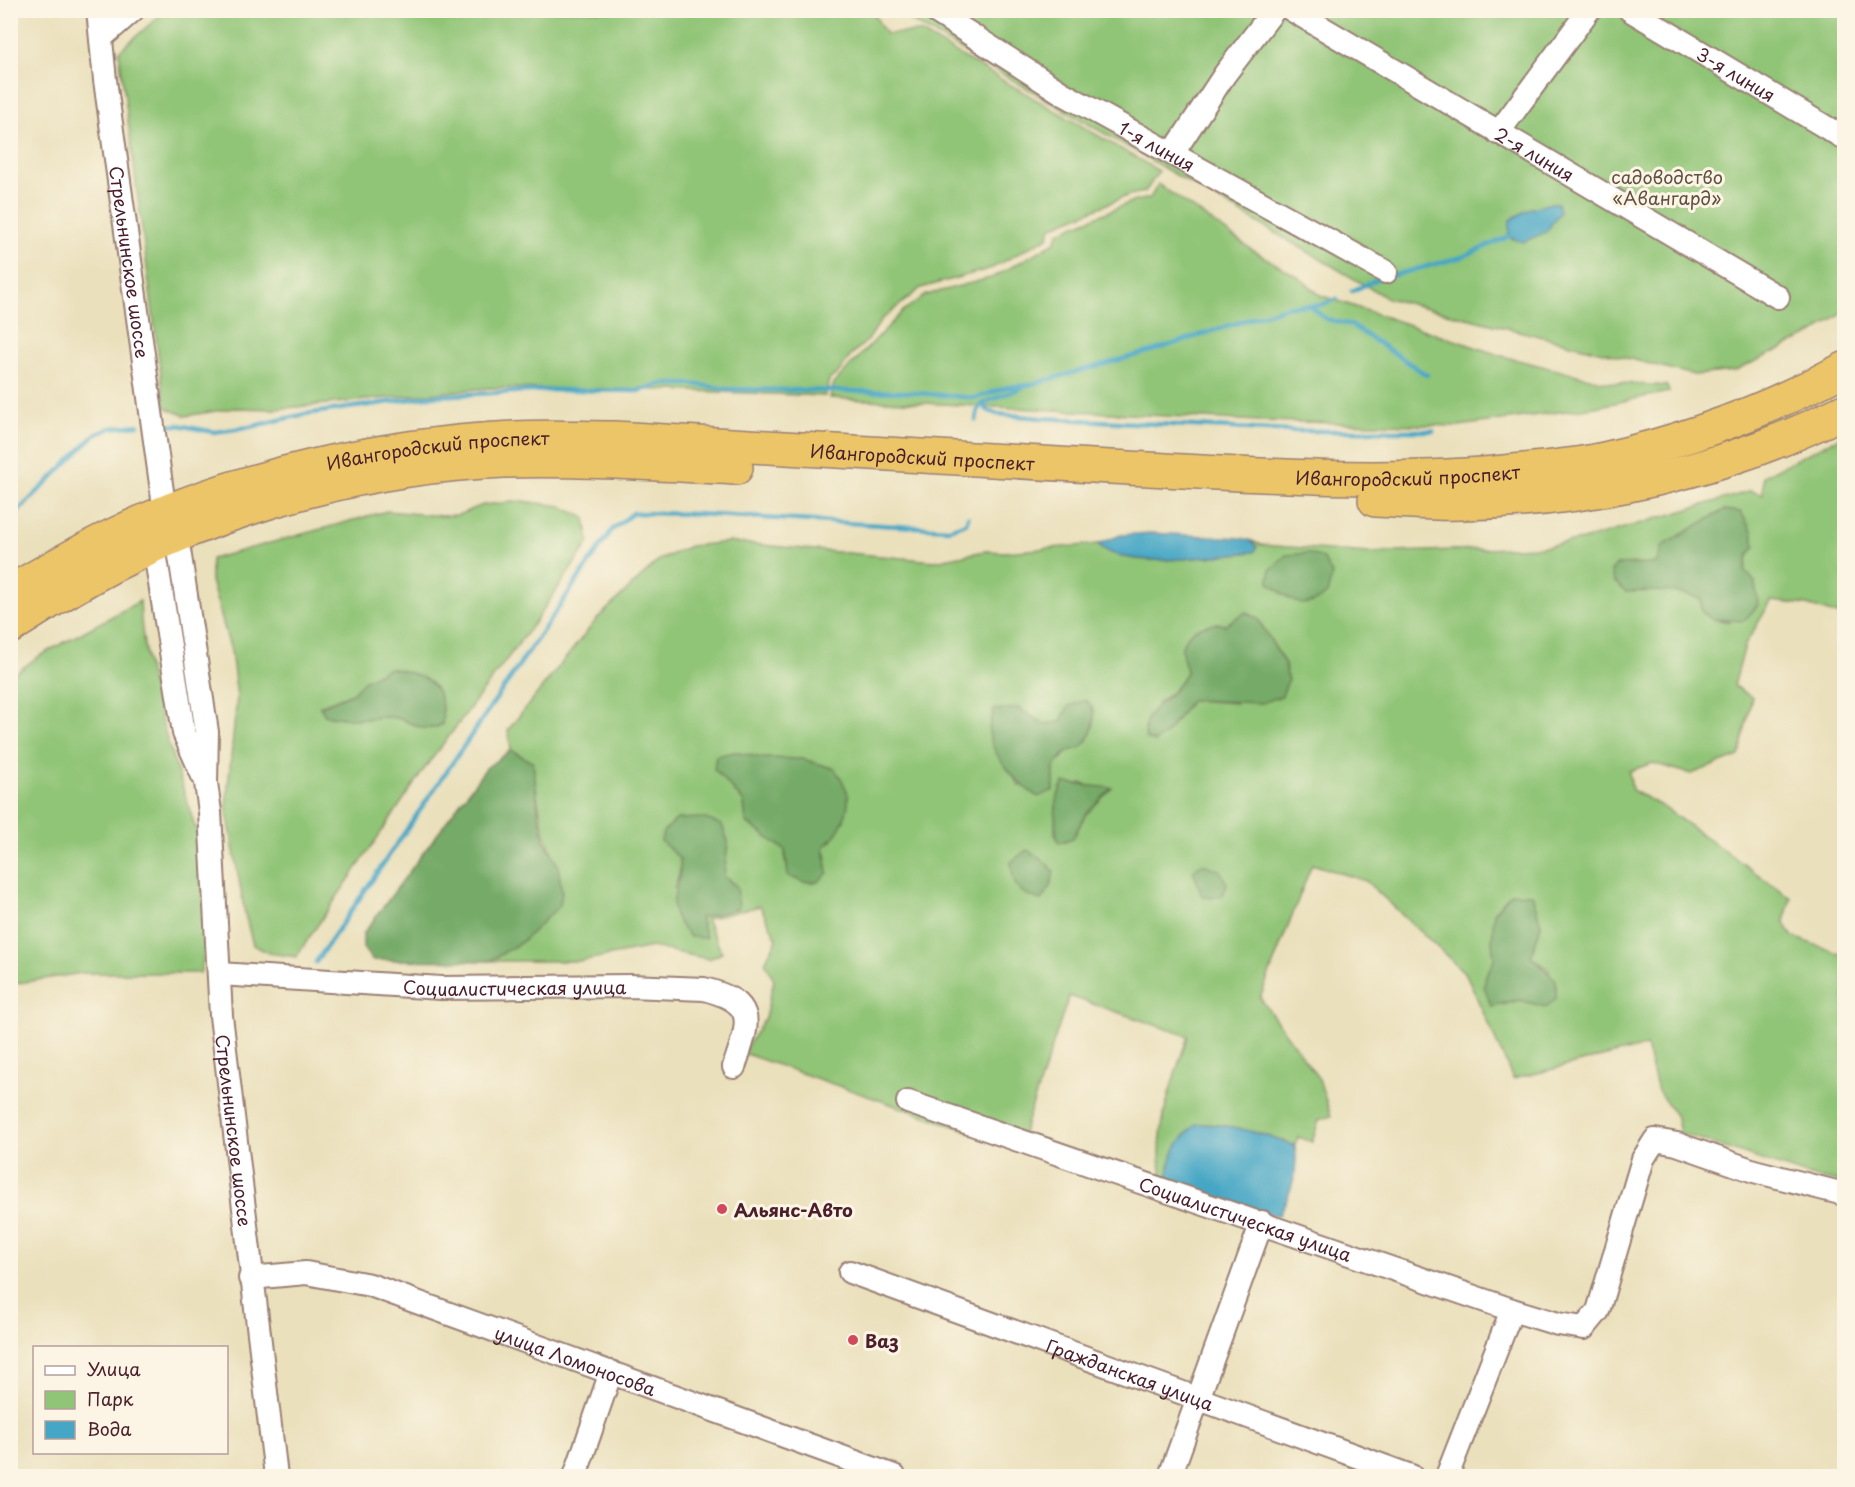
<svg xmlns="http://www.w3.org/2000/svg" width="1855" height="1487" viewBox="0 0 1855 1487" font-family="'Playpen Sans',sans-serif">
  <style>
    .green { fill: #90c476; stroke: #6d7250; stroke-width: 1.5; fill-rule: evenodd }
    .forest { fill: #74aa67; stroke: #5f6449; stroke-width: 1.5 }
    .water { fill: #45a6c5; stroke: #486278; stroke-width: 1.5 }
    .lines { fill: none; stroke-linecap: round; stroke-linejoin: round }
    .stream { stroke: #45a6c5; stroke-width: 4.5 }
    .minor-casing { stroke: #9a8074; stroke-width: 26 }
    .highway-casing { stroke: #9a8074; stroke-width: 36 }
    .minor { stroke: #fff; stroke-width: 22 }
    .highway { stroke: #edc569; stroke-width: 33 }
    .poi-dot { fill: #d1495b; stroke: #fcf5e5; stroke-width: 2 }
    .labels { text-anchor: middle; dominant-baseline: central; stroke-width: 6; stroke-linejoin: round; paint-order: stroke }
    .street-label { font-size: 18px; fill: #4a1f2b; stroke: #fcf5e5 }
    .park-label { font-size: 18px; fill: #5f5142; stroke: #fcf5e5 }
    .poi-label { font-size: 18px; font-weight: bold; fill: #4a1f2b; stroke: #fcf5e5; text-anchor: start }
  </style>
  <rect width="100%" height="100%" fill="#fcf5e5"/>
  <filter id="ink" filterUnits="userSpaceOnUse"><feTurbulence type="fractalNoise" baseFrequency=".0167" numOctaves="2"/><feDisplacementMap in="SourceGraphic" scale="12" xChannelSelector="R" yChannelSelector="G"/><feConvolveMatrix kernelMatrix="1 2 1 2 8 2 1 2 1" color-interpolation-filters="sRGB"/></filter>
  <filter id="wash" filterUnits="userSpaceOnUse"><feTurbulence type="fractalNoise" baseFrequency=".008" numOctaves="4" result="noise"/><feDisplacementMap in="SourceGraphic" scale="24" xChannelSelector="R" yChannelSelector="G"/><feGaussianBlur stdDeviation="1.35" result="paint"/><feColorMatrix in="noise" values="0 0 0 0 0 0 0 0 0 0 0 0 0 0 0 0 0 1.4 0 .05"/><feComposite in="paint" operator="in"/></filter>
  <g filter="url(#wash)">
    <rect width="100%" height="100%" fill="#eae0bc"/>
    <path class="green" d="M165,11H872L886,34L920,32L1159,171L1145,192L1129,195L1051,227L1048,237L992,268L921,288L881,320L869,339L852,354L838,373L829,380L825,396L667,390L487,388L276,409L235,408L185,416L165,407L119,51Z
      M894,11H1844V311L1814,333L1735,371L1694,375L1387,298Z
      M1158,184L1254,251L1300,278L1320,295L1502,356L1605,382L1667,386L1669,392L1595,407L1459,426L1260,421L830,398L834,383L903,311L926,295L994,277L1055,242L1059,232L1131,202L1150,198Z
      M1844,435V617L1807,605L1771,601L1745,645L1734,686L1752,697L1739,756L1691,774L1653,763L1629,771L1632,790L1663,807L1791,898L1784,921L1793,937L1844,955V1183L1810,1176L1680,1133L1677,1118L1658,1091L1646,1046L1513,1079L1466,974L1366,881L1312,864L1260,998L1319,1079L1331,1116L1319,1120L1312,1142L1298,1137L1295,1145C1262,1134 1231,1123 1196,1124L1169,1164L1168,1179L1162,1178C1154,1129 1172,1082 1188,1036L1069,996L1018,1148L743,1053L765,1018L774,980L765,962L777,939L760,906L706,919L722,953L708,959L652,947L580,961H490L523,941L558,866C540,830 538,802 533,763L511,750L508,730L597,619L659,560L690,546L730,542L935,561L985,551L1005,552L1098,544C1125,573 1216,554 1254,552L1257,547L1252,541L1262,545L1369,553L1539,547L1583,540L1751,491L1763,495V476ZM1724,510L1748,556L1745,571L1755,582L1730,622L1712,619L1702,612L1701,599L1676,591L1662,590L1632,563L1646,566L1657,562L1662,546ZM1246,612L1258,619L1285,664L1236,703L1191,700L1166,734L1158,703L1175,689L1187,671L1185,663L1217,623L1225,625ZM1018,708L1044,724L1060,722L1080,747L1067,752L1054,767L1020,786L999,756ZM734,752L763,758L803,759L833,840L824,847L827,858L785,862V850L746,822L744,802L714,769ZM1081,783L1095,788H1111L1086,814L1073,838L1055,835L1056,807ZM728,841L724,876L737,887L700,918L705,938L674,888L681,871L680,859ZM1541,925L1531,956L1549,970L1546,1007L1519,1000L1503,1005L1486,975L1494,961Z
      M522,501L561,506L585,518L589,542L537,619L425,768L296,957L269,953L253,945L245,914L226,806L237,697L231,651L211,581V559L387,511L442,516L458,515L483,505ZM352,693L442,724C424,735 414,722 397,718C383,715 372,719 358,719C347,719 336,717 325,715L320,706Z
      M140,601C142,683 176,760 198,837C194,861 202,883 205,907C207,929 206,952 200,973H82L11,984V676L41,655Z"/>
    <path class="forest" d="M1724,510L1741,512L1752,532L1755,546L1748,556L1745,571L1755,582L1758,605L1744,621L1712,619L1702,612L1701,599C1675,589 1652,591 1625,592L1613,580L1611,571L1616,565C1631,563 1644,567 1657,562L1662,546Z
      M1308,553L1323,558L1332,574L1327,594C1301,614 1292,600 1269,583L1270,570L1286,555Z
      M1246,612L1258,619L1285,664L1288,680L1282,696L1262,703L1191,700L1166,734L1155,742L1146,739C1141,709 1161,707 1176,688C1180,683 1183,676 1187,671C1185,664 1181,654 1182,647C1186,629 1208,621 1225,625Z
      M389,668C425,674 446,683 442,724C424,735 413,722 397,718C383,715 372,719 358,719C347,719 336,717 325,715L320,707L352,693L365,680Z
      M1086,700C1100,712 1094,736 1081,747C1077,750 1071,749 1067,752C1062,755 1058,762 1054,767V790L1038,797C1020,786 992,756 989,733C988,727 993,716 994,710L1018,708L1044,724L1060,722L1069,706Z
      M511,750L533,763L539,817L545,841L558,866L562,891L560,905L523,941L490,961L372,960L363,948V934L486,768Z
      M734,752L763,758L803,759L835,769C839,776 847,787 848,795C850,814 838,835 824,847L828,873L818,882H803L788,876L785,850L746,822L744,802L714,769L716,756Z
      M1064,783L1112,788L1086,814L1073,838L1059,843C1053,829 1054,795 1064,783Z
      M703,818L722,825L728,841L724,876L737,887L739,908L700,918L706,938L690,937C657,901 683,895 680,859L661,841L663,832L677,819Z
      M1027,850L1048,864L1054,872L1050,888L1041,900C1017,893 1013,887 1011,862Z
      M1202,864L1220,870L1227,884L1223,895L1212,898L1202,896L1193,870Z
      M1511,893L1532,894L1541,925L1531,956L1556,980V999L1546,1007L1519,1000L1491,1006L1484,986L1486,975L1494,961L1492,941L1494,912Z"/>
    <path class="water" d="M1552,203H1558L1560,212L1546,232L1523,242L1508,237L1510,220L1529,209Z
      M1151,533L1241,538L1252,541L1257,547L1254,552C1216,554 1125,573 1098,544L1121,535Z
      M1196,1124C1231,1123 1262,1134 1295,1146C1299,1171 1291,1193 1279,1215L1256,1213L1176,1185L1168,1179C1169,1154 1178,1141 1196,1124Z"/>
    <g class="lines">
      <path class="stream" d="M1391,276L1462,257L1508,237
        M1352,291L1380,278
        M1310,306L1326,319L1351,325L1427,375
        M983,403L987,410L997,414L1041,418L1290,431H1433
        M976,420L978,409L983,403L1029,385L1155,350L1289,306L1321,305L1337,299
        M168,426L178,425L214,432L250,427L305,414L433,396L552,390L637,391L663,384H692L727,389L906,392L975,398L1008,387L1029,385
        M10,519L95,435L111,428L138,425
        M316,962L598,550L612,530L633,513L696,514L949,529L966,523L968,517"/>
    </g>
  </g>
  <g filter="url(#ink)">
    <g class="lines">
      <defs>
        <g id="minor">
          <path id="s1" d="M98,10L105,80L165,513"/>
          <path id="s2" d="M933,10L1062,93L1386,272"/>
          <path id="s3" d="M1292,10L1778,297"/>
          <path id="s4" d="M1630,10L1844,138"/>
          <path d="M101,38L133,10"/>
          <path d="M1498,133L1589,10"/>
          <path d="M1173,153L1225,74L1274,10"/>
          <path id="s5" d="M177,537L207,732L206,783L210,812L221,1016L276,1476"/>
          <path d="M154,546L184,733L203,776"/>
          <path id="s6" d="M219,974L441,988L630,986L704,989C760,1003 748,1024 734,1067"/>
          <path id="s7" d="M908,1102L1512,1310L1558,1324L1584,1328L1598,1311L1643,1159L1655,1140L1677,1144L1754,1171L1844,1194"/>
          <path id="s8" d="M850,1272L1411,1476"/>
          <path id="s9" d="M250,1278L306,1273L370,1285L894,1476"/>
          <path d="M575,1476L611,1372"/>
          <path d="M1170,1476L1262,1222"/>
          <path d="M1447,1476L1512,1310"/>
        </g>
        <g id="highway">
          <path d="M1375,500C1403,501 1433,504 1461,503C1593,501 1726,471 1844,411"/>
          <path id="s10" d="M10,592C44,572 78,552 114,535C231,477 384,444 514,438C547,436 581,438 614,438C779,448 944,458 1110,467C1248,474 1386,486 1524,470C1550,467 1578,465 1604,459C1689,440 1768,410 1844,369"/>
          <path d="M10,627C47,603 85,579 124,560C239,502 375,466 504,461C581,459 659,464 736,468"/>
        </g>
      </defs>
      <use href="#minor" class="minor-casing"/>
      <use href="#highway" class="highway-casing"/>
      <use href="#minor" class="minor"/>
      <use href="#highway" class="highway"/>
    </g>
  </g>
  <g class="poi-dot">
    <circle cx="722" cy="1209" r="6"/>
    <circle cx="853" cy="1340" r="6"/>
  </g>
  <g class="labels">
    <g class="street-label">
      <text stroke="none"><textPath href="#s4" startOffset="124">3-я линия</textPath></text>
      <text stroke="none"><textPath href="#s2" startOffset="262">1-я линия</textPath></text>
      <text stroke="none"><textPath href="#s3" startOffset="282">2-я линия</textPath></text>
      <text stroke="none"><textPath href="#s1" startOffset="254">Стрельнинское шоссе</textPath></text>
      <text stroke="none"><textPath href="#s10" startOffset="456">Ивангородский проспект</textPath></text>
      <text stroke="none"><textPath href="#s10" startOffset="942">Ивангородский проспект</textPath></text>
      <text stroke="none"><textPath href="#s10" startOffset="1428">Ивангородский проспект</textPath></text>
      <text stroke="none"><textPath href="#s6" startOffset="296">Социалистическая улица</textPath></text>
      <text stroke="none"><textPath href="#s5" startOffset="597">Стрельнинское шоссе</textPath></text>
      <text stroke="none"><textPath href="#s7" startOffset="357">Социалистическая улица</textPath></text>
      <text stroke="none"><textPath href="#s9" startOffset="340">улица Ломоносова</textPath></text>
      <text stroke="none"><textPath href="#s8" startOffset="298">Гражданская улица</textPath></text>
    </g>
    <g class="park-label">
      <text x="1667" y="176">садоводство<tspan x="1667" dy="21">«Авангард»</tspan></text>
    </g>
    <g class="poi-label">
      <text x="734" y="1209">Альянс-Авто</text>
      <text x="865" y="1340">Ваз</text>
    </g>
  </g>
  <rect width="1855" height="1487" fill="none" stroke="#fcf5e5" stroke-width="36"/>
  <rect x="33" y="1346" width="195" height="108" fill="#fcf5e5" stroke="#b59f9b" stroke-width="1.5"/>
  <rect x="45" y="1366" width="30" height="9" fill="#ffffff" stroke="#b59f9b" stroke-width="1.5"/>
  <text x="87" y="1376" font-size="18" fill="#4a1f2b">Улица</text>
  <rect x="45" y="1391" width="30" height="18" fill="#90c476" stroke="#b59f9b" stroke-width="1.5"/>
  <text x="87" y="1406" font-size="18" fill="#4a1f2b">Парк</text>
  <rect x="45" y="1421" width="30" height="18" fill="#45a6c5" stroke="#b59f9b" stroke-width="1.5"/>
  <text x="87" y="1436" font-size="18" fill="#4a1f2b">Вода</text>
</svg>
